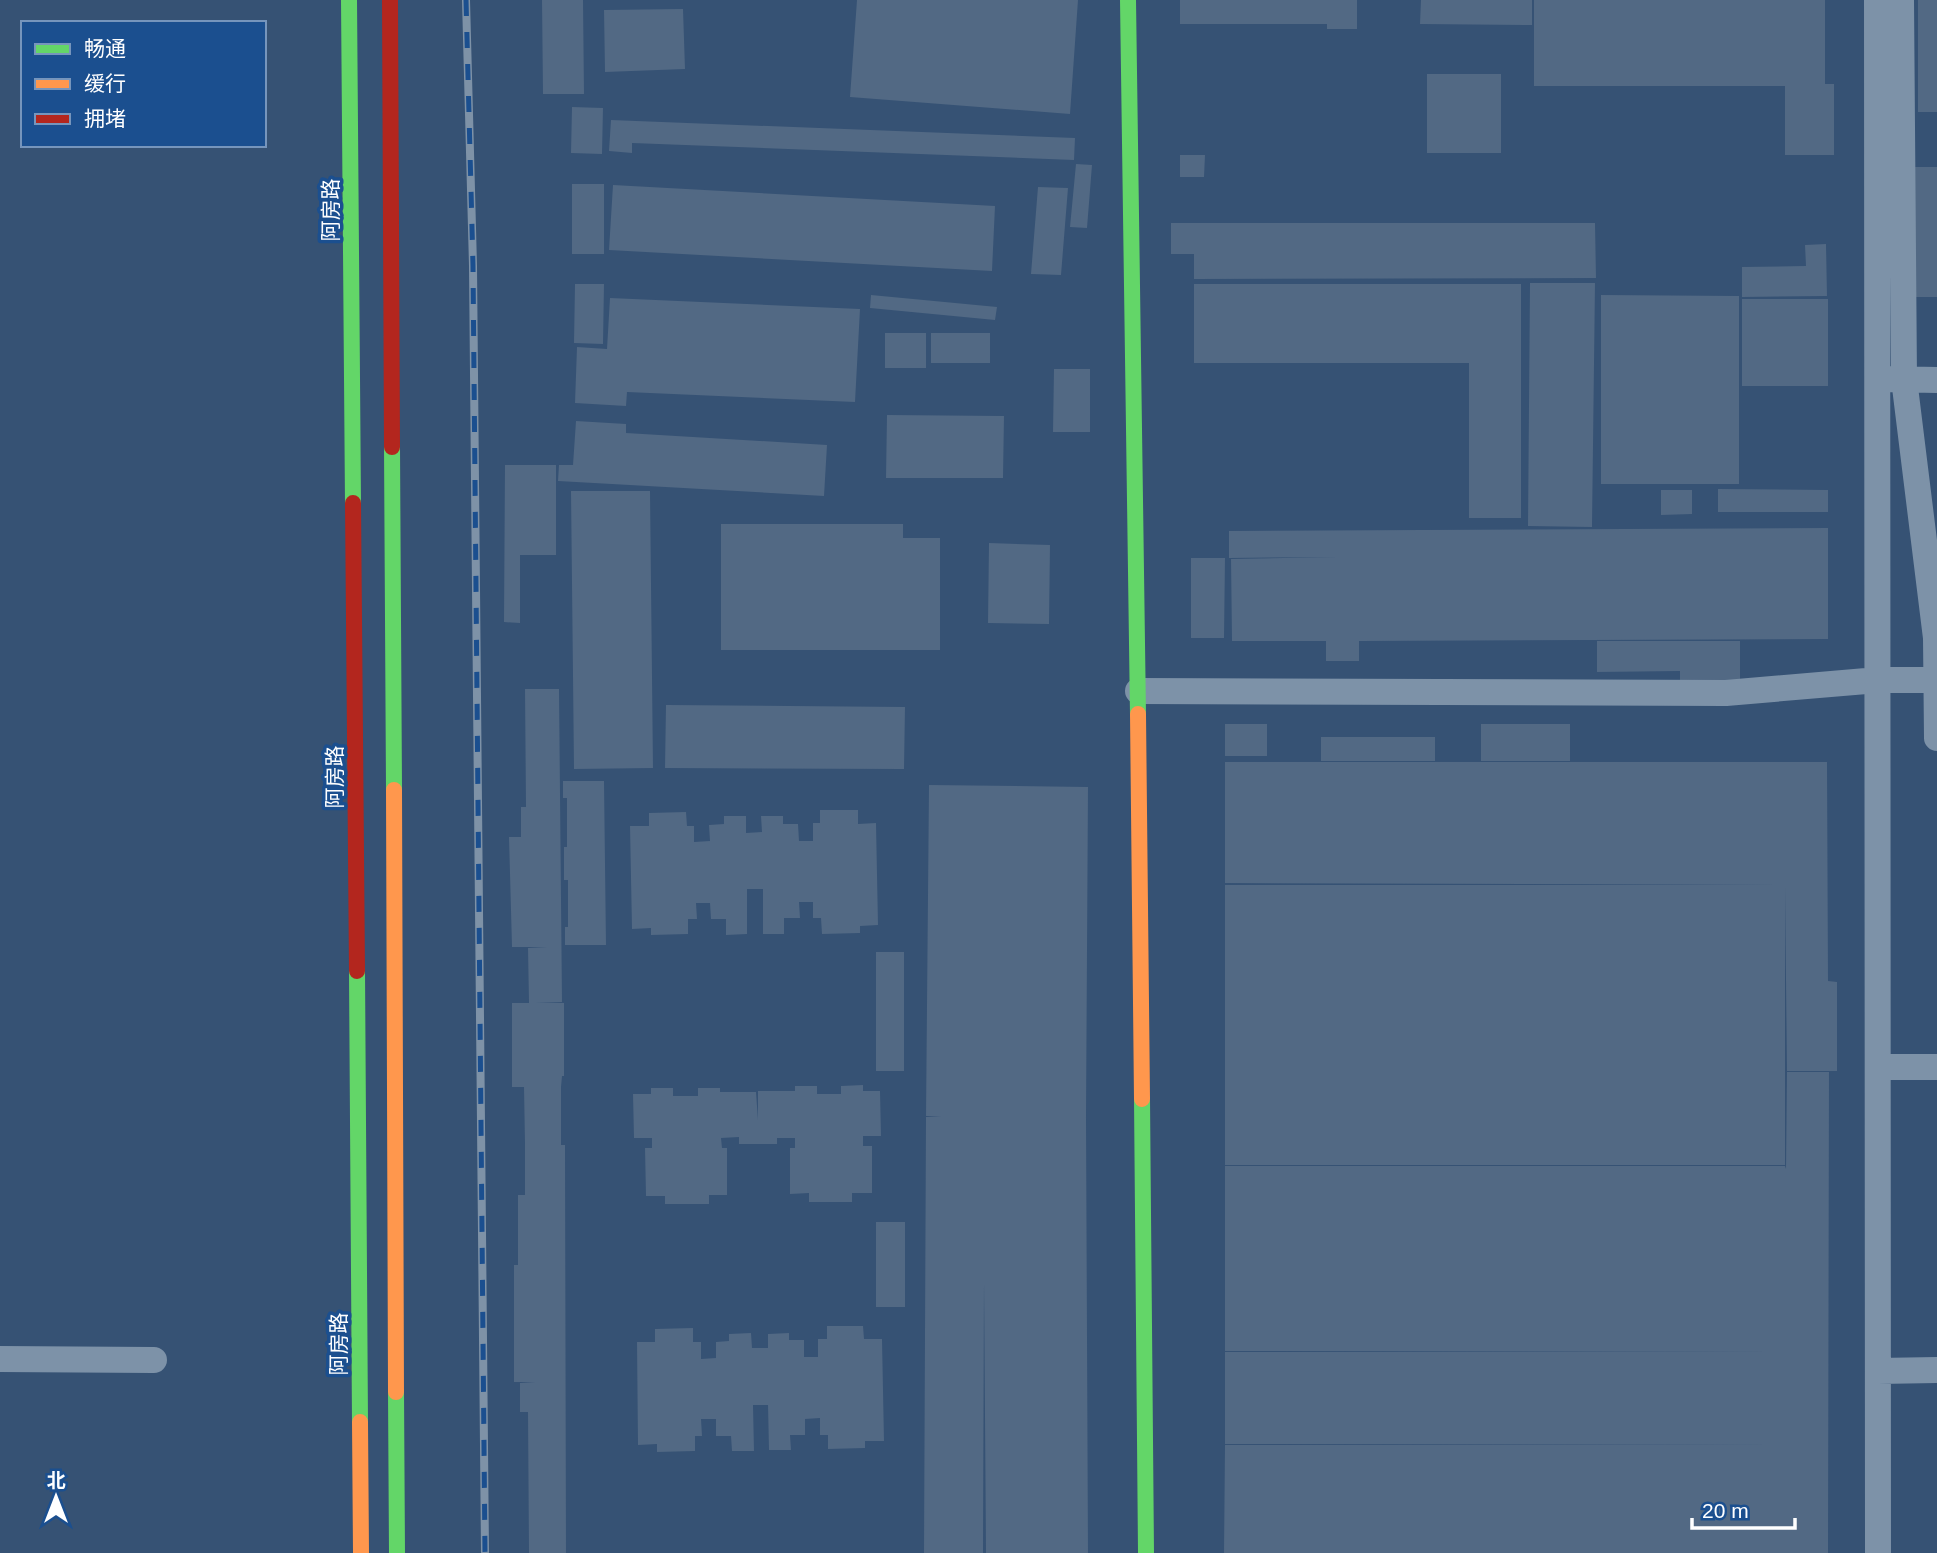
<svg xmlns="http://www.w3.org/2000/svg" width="1937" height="1553" viewBox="0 0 1937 1553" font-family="Arial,'Noto Sans SC',sans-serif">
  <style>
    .building { fill: #526984 }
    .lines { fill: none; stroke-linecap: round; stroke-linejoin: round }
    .street { stroke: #7d92a8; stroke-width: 26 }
    .fast { stroke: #63d668; stroke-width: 16 }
    .slow { stroke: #ff974d; stroke-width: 16 }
    .jam { stroke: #b3261e; stroke-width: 16 }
    .rail-casing { stroke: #7e92a7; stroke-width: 8 }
    .rail { stroke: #1b4f8f; stroke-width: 5; stroke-dasharray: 16; stroke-linecap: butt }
    .labels { text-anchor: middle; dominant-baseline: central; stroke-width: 7; stroke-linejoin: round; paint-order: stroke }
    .street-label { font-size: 21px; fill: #fff; stroke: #1b4f8f }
  </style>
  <rect width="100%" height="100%" fill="#365274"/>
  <path class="building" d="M542,0H583L584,94H543Z
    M857,0H1078L1070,114L850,97Z
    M1180,0H1357V29H1327V24H1180Z
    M1421,0H1532V25L1420,24Z
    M1534,0H1825V84H1834V155H1785V86H1534Z
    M1918,0H1937V112H1918Z
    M683,9L685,69L605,72L604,10Z
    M1427,74H1501V153H1427Z
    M572,107L603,108L602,154L571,153Z
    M611,120L1075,138L1074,160L632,143V153L609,151Z
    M1180,155H1205L1204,177H1180Z
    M1076,164L1092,165L1087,228L1070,227Z
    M1910,167H1937V297H1910Z
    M572,184H604V254H572Z
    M613,185L995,206L992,271L609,250Z
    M1038,187L1068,188L1061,275L1031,274Z
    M1171,223H1595L1596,278L1194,279V254H1171Z
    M1826,244L1827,296L1742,297V267L1806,266L1805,245Z
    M1530,283H1595L1592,527L1528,526Z
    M575,284H604L603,344L574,343Z
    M1194,284H1521V518H1469V363H1194Z
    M871,295L997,307L995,320L870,308Z
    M1601,295L1739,296V484H1601Z
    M610,298L860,309L855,402L627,392L626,406L575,403L577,347L607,349Z
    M1742,299H1828V386H1742Z
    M885,333H926V368H885Z
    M931,333H990V363H931Z
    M1054,369H1090V432H1053Z
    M887,415L1004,416L1003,478H886Z
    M576,421L626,424V433L827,445L824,496L558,481L559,465H573Z
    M505,465H556V555H520V623L504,622Z
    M1718,489L1828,490V512H1718Z
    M1661,490H1692V514L1661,515Z
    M571,491H650L653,768L574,769Z
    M721,524H903V538H940V650H721Z
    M1828,528V639L1359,641V661H1326V641H1232L1231,559L1338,557L1229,558V531Z
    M989,543L1050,545L1049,624L988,623Z
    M1191,558H1225L1224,638H1191Z
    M1597,641H1740V682L1680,683V671L1597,672Z
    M525,689H559L562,1002H536L564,1003V1076H562L561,1087V1145H565L566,1553H529L528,1412H520V1383L535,1382H514V1265H518V1195H525V1144L524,1087H512V1003H529L528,948L547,947H512L509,837H521V807H526Z
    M666,705L905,707L904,769L665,768Z
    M1225,724H1267V756H1225Z
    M1481,724H1570V761H1481Z
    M1321,737H1435V761H1321Z
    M1225,762H1827L1828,981L1837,982V1071H1787L1785,888V1165H1225V885H1786L1225,883Z
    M563,781H604L606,945H565V927H568V880H564V847H567V798H563Z
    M929,785L1088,787L1086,1118L1088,1553H986L984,1281L983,1553H924L926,1117H941L926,1116Z
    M820,810H858V824L876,823L878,925L860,926V933L822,934L821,918H813V902H799L800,918H784V934H763V889H747V934L726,935V919H711L710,903H696L697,919H688V934L651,935V928L632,929L630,826H649V813L686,812L687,826H694V842L710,841L709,825L724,824V816H746V833L762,832L761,816H783V824H798L799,841H813V823H820Z
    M876,952H904V1071H876Z
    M1787,1072H1829L1828,1553H1224L1225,1445H1786L1225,1444V1352H1786L1225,1351V1166H1785L1786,1169Z
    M863,1085V1091H880L881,1136H863V1146H872V1193H852V1202H809V1193L790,1194V1148H795V1138H777V1144H739V1137L721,1138L722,1148H727V1195H709V1204H665V1196H646L645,1148H652V1138H634L633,1094H651V1088H673V1096H698V1088H720V1092H756L758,1120V1091H795V1086H817V1094H841V1086Z
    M876,1222H905V1307H876Z
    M827,1326H863L864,1339H882L884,1441H865V1448L828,1449V1435H820V1418L805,1419V1435H790L791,1450H769L768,1405H753L754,1451H732L731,1436H716V1419H701L702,1436H695V1451L657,1452V1444L638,1445L637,1342H655V1329L693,1328V1342H701V1359L716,1358V1342L729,1341V1334L751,1333L752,1348H768V1334L789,1333V1340H804V1357H818V1339H827Z"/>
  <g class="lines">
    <path class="street" d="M1877,0L1878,1553
      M1901,0L1904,379L1936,638L1937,738
      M1886,379L1937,380
      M1138,691L1726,693L1878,680H1936
      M1878,1067H1937
      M0,1359L154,1360
      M1878,1371L1937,1370"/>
    <path class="fast" d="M349,0L353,503
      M1128,0L1138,714
      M392,447L394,790
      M357,971L360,1422
      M1142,1099L1146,1553
      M396,1392L397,1553"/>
    <path class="slow" d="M1138,714L1142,1099
      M394,790L396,1392
      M360,1422L361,1553"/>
    <path class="jam" d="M390,0L392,447
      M353,503L357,971"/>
    <defs>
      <path id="rail" d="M466,0L473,266L485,1553"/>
    </defs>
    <use href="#rail" class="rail-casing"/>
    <use href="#rail" class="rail"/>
  </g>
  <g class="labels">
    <g class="street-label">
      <text transform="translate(330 210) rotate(-90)">阿房路</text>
      <text transform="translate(334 777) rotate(-90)">阿房路</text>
      <text transform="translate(338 1344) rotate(-90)">阿房路</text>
    </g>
  </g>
  <rect x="21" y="21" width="245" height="126" fill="#1b4f8f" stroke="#7695bc" stroke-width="2"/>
  <rect x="35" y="44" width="35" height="10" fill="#63d668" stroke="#7695bc" stroke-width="2"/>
  <text x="84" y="56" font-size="21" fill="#ffffff">畅通</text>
  <rect x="35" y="79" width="35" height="10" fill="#ff974d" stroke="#7695bc" stroke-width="2"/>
  <text x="84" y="91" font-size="21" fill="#ffffff">缓行</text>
  <rect x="35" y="114" width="35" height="10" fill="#b3261e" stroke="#7695bc" stroke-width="2"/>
  <text x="84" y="126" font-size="21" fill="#ffffff">拥堵</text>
  <g transform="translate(56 1497)" stroke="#1b4f8f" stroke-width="5" paint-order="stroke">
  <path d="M0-5L12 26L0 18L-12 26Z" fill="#ffffff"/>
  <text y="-10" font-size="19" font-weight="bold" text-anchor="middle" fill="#ffffff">北</text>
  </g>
  <path d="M1692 1518v10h103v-10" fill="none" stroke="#ffffff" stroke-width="3.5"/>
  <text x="1702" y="1518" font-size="21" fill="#ffffff" stroke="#1b4f8f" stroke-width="5" paint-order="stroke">20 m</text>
</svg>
